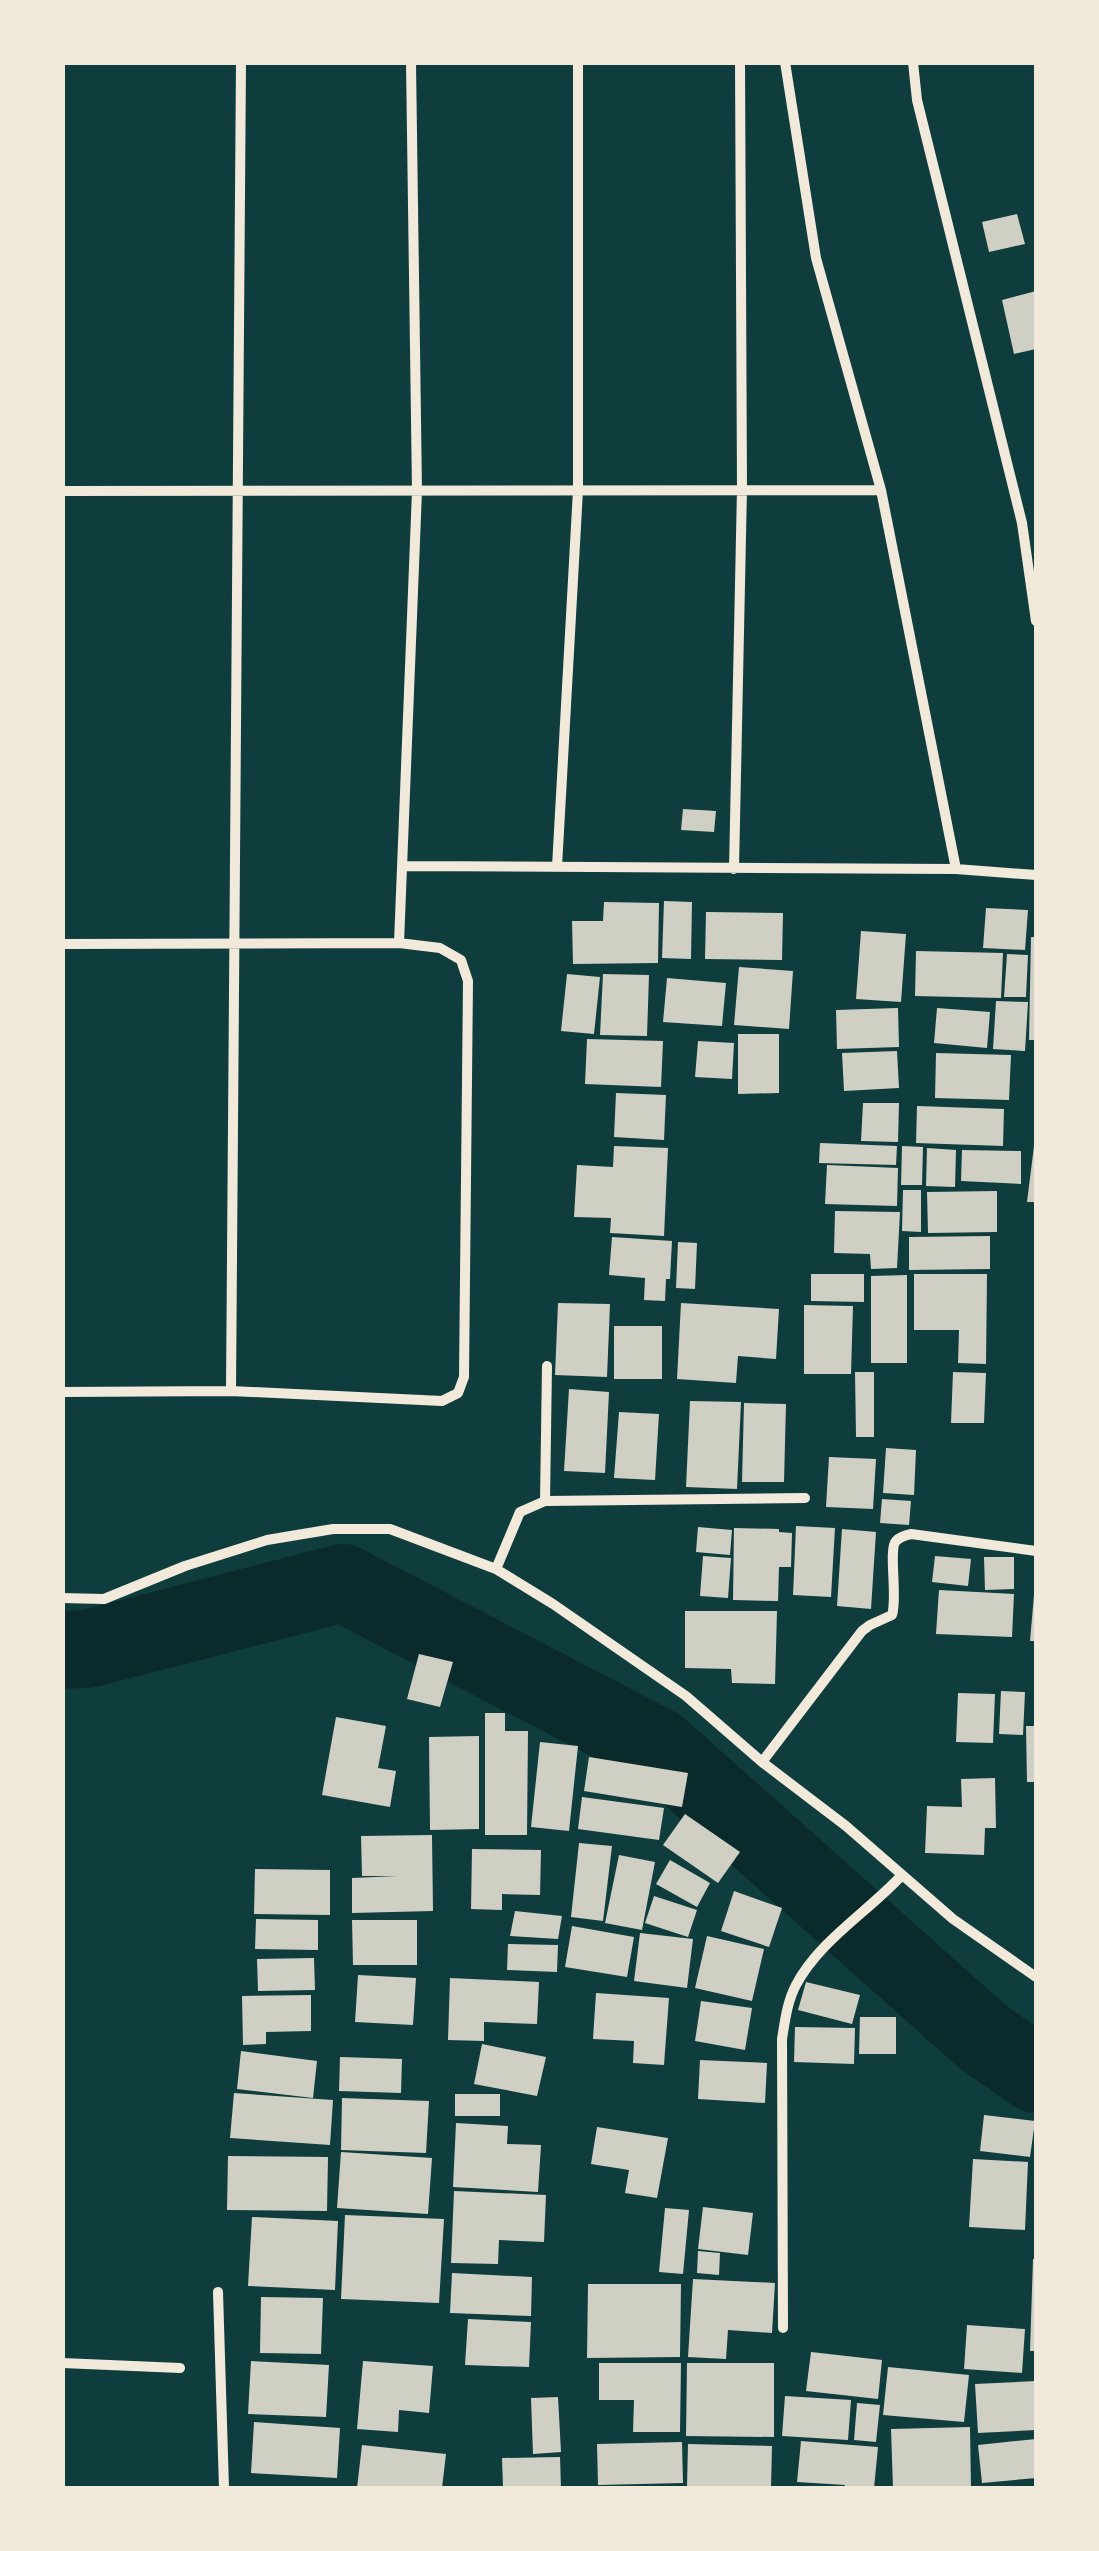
<svg xmlns="http://www.w3.org/2000/svg" width="1099" height="2551" viewBox="0 0 1099 2551" font-family="Signika,sans-serif">
  <style>
    .lines { fill: none; stroke-linecap: round; stroke-linejoin: round }
    .river { stroke: #0a2a2b; stroke-width: 78 }
    .building { fill: #cfcfc3 }
    .minor { stroke: #f1e9da; stroke-width: 10 }
  </style>
  <rect width="100%" height="100%" fill="#0f3d3e"/>
  <g class="lines">
    <path class="river" d="M62,1650L87,1649L343,1583L658,1747L983,2037L1036,2074"/>
  </g>
  <path class="building" d="M1017,214L1025,244L989,252L982,222Z
    M1036,291V349L1014,354L1002,300Z
    M683,809L716,811L714,832L681,830Z
    M664,901L692,902L691,959L662,958Z
    M604,902L659,903L658,963L573,964L572,921H603Z
    M986,908L1028,910L1025,950L983,948Z
    M706,912L783,913L782,960L705,959Z
    M861,931L906,934L901,1002L856,999Z
    M1031,937H1036V1040H1029Z
    M916,951L1003,953L1001,998L915,996Z
    M1007,954L1028,955L1026,997H1004Z
    M739,967L793,971L789,1029L734,1025Z
    M567,974L600,977L594,1034L561,1031Z
    M603,974L649,975L647,1036L600,1035Z
    M667,978L726,983L722,1026L663,1022Z
    M996,1001L1028,1002L1025,1051L993,1049Z
    M898,1008L899,1047L837,1049L836,1010Z
    M937,1008L990,1012L987,1048L934,1043Z
    M738,1034H779V1093L738,1094Z
    M587,1039L663,1041L661,1087L585,1084Z
    M698,1041L734,1043L732,1079L695,1077Z
    M897,1051L899,1088L844,1091L842,1053Z
    M936,1053L1011,1055L1009,1100L935,1098Z
    M616,1093L666,1095L664,1140L614,1137Z
    M863,1103H899L898,1142L861,1141Z
    M917,1106L1004,1109L1003,1146L916,1143Z
    M820,1143L897,1146L896,1165L819,1163Z
    M614,1146L668,1148L664,1236L610,1233L611,1218L574,1217L577,1165L613,1167Z
    M902,1146L923,1147L922,1185H901Z
    M1034,1146H1036V1202H1027Z
    M927,1148L956,1150L955,1187L926,1186Z
    M962,1150L1021,1151V1184L961,1181Z
    M827,1165L898,1168L897,1206L825,1204Z
    M903,1190H921V1232L902,1231Z
    M997,1191V1232L928,1233L927,1192Z
    M835,1211L900,1212L897,1268L871,1269L870,1254L834,1253Z
    M990,1236V1269L909,1270V1237Z
    M612,1237L672,1241L670,1279H666L665,1301L644,1300L645,1278L609,1275Z
    M678,1242L697,1243L695,1289L676,1288Z
    M811,1274H864V1302L811,1301Z
    M914,1274H987L986,1364L958,1363L959,1330H914Z
    M907,1275V1363H871V1276Z
    M558,1303L610,1304L607,1377L555,1375Z
    M681,1303L779,1309L776,1359L738,1356L736,1383L677,1379Z
    M804,1305L853,1306L851,1374H804Z
    M614,1326H662V1379H614Z
    M855,1372H874V1437H856Z
    M953,1372L986,1373L984,1423H951Z
    M569,1389L609,1392L605,1473L564,1471Z
    M690,1401L741,1402L737,1489L686,1487Z
    M744,1403L786,1404L784,1482H742Z
    M619,1412L659,1414L655,1480L614,1478Z
    M886,1448L916,1450L914,1495L883,1493Z
    M829,1457L876,1459L873,1509L826,1507Z
    M882,1499L911,1501L909,1525L880,1523Z
    M796,1526L835,1528L831,1597L793,1595Z
    M698,1527L732,1530L730,1555L696,1552Z
    M734,1528L779,1529V1532L792,1533L791,1567H779L778,1601L733,1600Z
    M842,1529L876,1532L871,1609L837,1606Z
    M703,1556L731,1558L728,1598L700,1596Z
    M935,1556L971,1559L968,1586L932,1582Z
    M984,1557H1014V1589L985,1590Z
    M939,1590L1014,1594L1012,1637L936,1634Z
    M1034,1595L1036,1596V1641H1030Z
    M685,1611H777L775,1684L732,1683L731,1669L685,1668Z
    M419,1654L453,1662L440,1707L407,1699Z
    M1001,1691L1025,1692L1023,1735L999,1734Z
    M958,1693L995,1694L993,1743L956,1742Z
    M485,1713H505V1731H528L527,1835H485Z
    M336,1717L386,1726L378,1768L396,1771L390,1807L322,1795Z
    M1026,1726H1036V1782H1027Z
    M479,1736V1829L430,1830L429,1737Z
    M540,1742L578,1746L569,1831L531,1827Z
    M589,1757L688,1773L682,1807L584,1791Z
    M995,1778L996,1828H985L984,1855L925,1853L927,1806L962,1807L961,1779Z
    M582,1797L664,1808L659,1840L578,1829Z
    M685,1814L740,1852L718,1883L663,1845Z
    M432,1835L433,1911L352,1913V1878L397,1876H362L361,1836Z
    M579,1843L612,1846L603,1921L571,1917Z
    M472,1849L541,1850L540,1895L502,1894V1910L471,1909Z
    M619,1855L655,1862L642,1930L605,1923Z
    M670,1860L710,1883L697,1907L656,1884Z
    M255,1869L330,1870V1915L254,1914Z
    M734,1891L782,1908L769,1947L721,1931Z
    M654,1896L697,1910L688,1937L645,1923Z
    M515,1911L562,1916L558,1939L510,1936Z
    M256,1919L318,1920V1950L255,1949Z
    M352,1920H417V1965H353Z
    M572,1926L634,1937L627,1977L565,1967Z
    M640,1933L693,1939L687,1988L634,1981Z
    M707,1936L764,1949L752,2001L695,1988Z
    M508,1944L558,1945L557,1972L507,1970Z
    M314,1958L315,1990L258,1991L257,1959Z
    M358,1975L416,1978L413,2025L355,2022Z
    M450,1978L539,1982L537,2024L484,2022V2041L448,2040Z
    M806,1982L860,1995L852,2024L798,2010Z
    M596,1993L669,1998L664,2065L633,2063L634,2041L593,2039Z
    M311,1995V2031L266,2032V2044L243,2045L242,1996Z
    M701,2001L752,2008L745,2050L695,2041Z
    M860,2017H896V2054H859Z
    M795,2027L855,2028L854,2064L794,2062Z
    M482,2044L546,2057L537,2096L474,2084Z
    M241,2051L317,2061L313,2098L237,2089Z
    M340,2057L402,2059L401,2093L339,2091Z
    M700,2060L767,2063L765,2103L698,2099Z
    M234,2093L333,2100L330,2145L230,2138Z
    M455,2094H500V2116H455Z
    M342,2098L429,2101L426,2153L341,2150Z
    M984,2115L1035,2121L1030,2157L980,2151Z
    M456,2123L508,2126L507,2144L541,2145L538,2192L453,2187Z
    M597,2127L668,2138L657,2198L625,2193L629,2170L591,2164Z
    M341,2152L432,2158L428,2214L337,2208Z
    M228,2156L328,2157L327,2211L227,2210Z
    M973,2159L1028,2162L1025,2230L969,2227Z
    M454,2191L546,2195L544,2242L499,2240L498,2264L451,2263Z
    M703,2207L753,2213L748,2255L698,2249Z
    M665,2208L689,2210L683,2274L659,2272Z
    M345,2215L444,2219L439,2303L341,2299Z
    M252,2217L338,2221L335,2290L248,2286Z
    M698,2251L720,2253L719,2275L697,2273Z
    M1033,2259H1036V2351H1030Z
    M452,2273L532,2277L531,2316L450,2313Z
    M693,2279L775,2283L772,2333L728,2330L726,2359L688,2357Z
    M588,2284H681L680,2357L587,2358Z
    M261,2297L323,2298L321,2354L260,2353Z
    M468,2319L531,2322L529,2367L465,2365Z
    M967,2325L1025,2329L1022,2373L964,2369Z
    M811,2352L882,2360L878,2399L806,2391Z
    M251,2361L329,2365L326,2417L248,2414Z
    M363,2361L433,2366L429,2413L399,2410L398,2432L357,2429Z
    M599,2363H681L680,2432H633L634,2400H599Z
    M687,2363H774V2437L686,2436Z
    M888,2367L969,2375L964,2422L883,2415Z
    M1036,2381V2430L978,2433L975,2384Z
    M785,2396L851,2400L848,2440L782,2436Z
    M558,2397L561,2452L533,2454L531,2398Z
    M857,2403L880,2405L876,2442L854,2440Z
    M254,2422L340,2428L337,2478L251,2473Z
    M970,2427L971,2488H893L891,2429Z
    M1036,2439V2478L982,2483L978,2445Z
    M801,2441L878,2447L874,2488H844L845,2485L797,2482Z
    M682,2442L683,2483L598,2485L597,2444Z
    M688,2444L772,2446L771,2488L687,2486Z
    M362,2445L446,2454L442,2488H357Z
    M560,2457L561,2488H503L502,2458Z"/>
  <g class="lines">
    <path class="minor" d="M785,62L816,258L881,490L956,869
      M913,62L917,100L1022,523L1036,621
      M62,491L881,490
      M403,866L956,869L1036,875
      M557,867L578,490V62
      M734,869L742,489L740,62
      M399,943L417,491L411,62
      M62,944L399,943L440,948L461,960L468,981L464,1377L458,1393L442,1401L231,1391L62,1392
      M231,1391L241,62
      M545,1501L547,1366
      M496,1569L520,1512L545,1501L805,1498
      M62,1598L104,1599L185,1566L267,1540L333,1529H390L496,1569L553,1604L686,1696L762,1762L846,1826L953,1919L1036,1977
      M762,1762L862,1631L870,1625L892,1615C898,1597 888,1549 896,1541C900,1537 906,1535 911,1534L1036,1551
      M218,2292L224,2488
      M783,2328L782,2039C785,2021 787,2002 796,1985C820,1940 868,1912 902,1875
      M62,2363L180,2368"/>
  </g>
  <rect width="1099" height="2551" fill="none" stroke="#f1e9da" stroke-width="130"/>
</svg>
